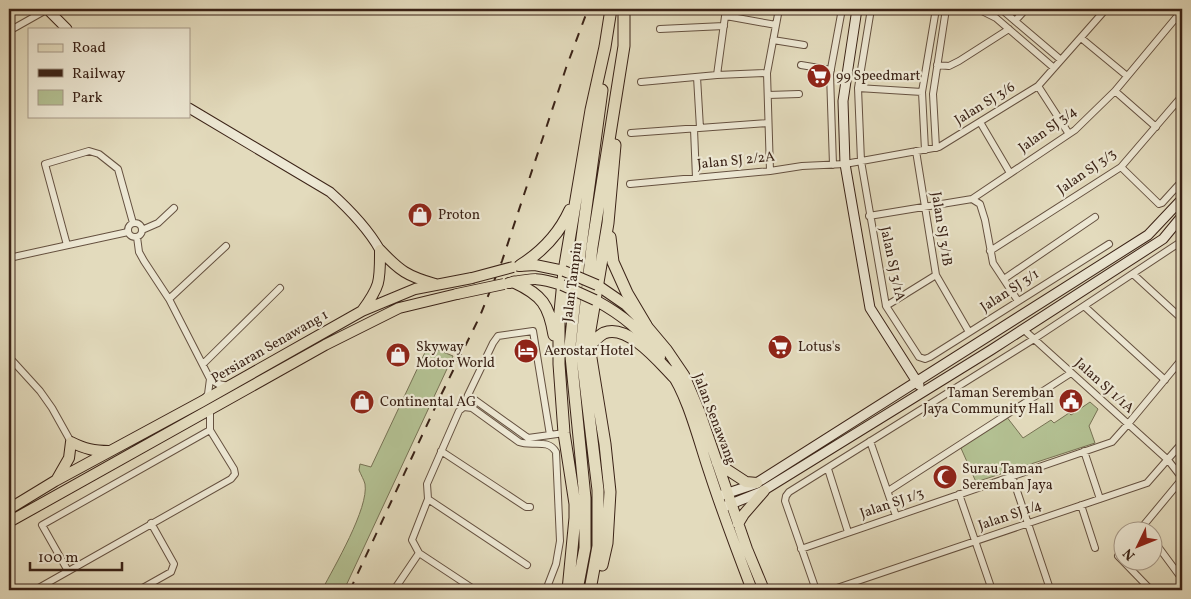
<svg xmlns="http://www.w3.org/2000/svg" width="1191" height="599" viewBox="0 0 1191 599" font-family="Vollkorn,serif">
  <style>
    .green { fill: #b3c092; stroke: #777254 }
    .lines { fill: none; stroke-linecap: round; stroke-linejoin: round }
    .street-casing { stroke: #655140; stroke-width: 8 }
    .secondary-casing { stroke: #3b2317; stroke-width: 11 }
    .primary-casing { stroke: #3b2317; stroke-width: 12 }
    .highway-casing { stroke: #3b2317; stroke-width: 13 }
    .street { stroke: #ede8d4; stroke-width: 6 }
    .secondary { stroke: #ede8d4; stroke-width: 9 }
    .primary { stroke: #e3dbbd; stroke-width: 10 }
    .highway { stroke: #e3dbbd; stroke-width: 11 }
    .rail { stroke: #3b2317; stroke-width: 2; stroke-dasharray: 9 9; stroke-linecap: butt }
    .primary-bridge-casing { stroke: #3b2317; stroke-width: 12; stroke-linecap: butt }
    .primary-bridge { stroke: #e3dbbd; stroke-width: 10 }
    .labels { text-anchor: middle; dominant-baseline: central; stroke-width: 4.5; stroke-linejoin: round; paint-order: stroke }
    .poi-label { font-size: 14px; fill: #3b2317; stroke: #ede8d4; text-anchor: start }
    .street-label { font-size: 14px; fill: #3b2317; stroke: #ede8d4 }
  </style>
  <rect width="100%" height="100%" fill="#e3dbbd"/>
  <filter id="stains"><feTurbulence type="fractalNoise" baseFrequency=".004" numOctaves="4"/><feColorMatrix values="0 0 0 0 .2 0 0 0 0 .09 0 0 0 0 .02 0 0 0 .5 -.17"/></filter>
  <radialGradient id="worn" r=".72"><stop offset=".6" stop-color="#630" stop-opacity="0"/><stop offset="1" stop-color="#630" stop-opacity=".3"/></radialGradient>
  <path class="green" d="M428,346L453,356L344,590H322C334,567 369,508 365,484C364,480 361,475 359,470L360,464L371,467Z
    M1090,402L1098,409L1089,426L1095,443L976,482L960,446L1006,416L1023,438L1051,420L1054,423L1069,413L1071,415Z"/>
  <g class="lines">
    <defs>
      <path id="street" d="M871,9L858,88L861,161L886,306L919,357L925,359L930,357L1109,244
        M978,9L996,18L1054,68
        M1001,9L1061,60
        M726,16L776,25
        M1015,21L1026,9
        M660,29L724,26
        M9,31L48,9
        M1081,38L1127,76
        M773,40L804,45
        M801,65L831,70
        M937,65L949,66L959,61L1009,29
        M717,75L726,9
        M697,77L700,128
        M641,82L717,75L767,73
        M1038,86L1069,134
        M858,88L922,92
        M1115,91L1156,127
        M768,95L799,94
        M980,122L1010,173
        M694,129L696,178
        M631,133L768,123
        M936,148L933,94L946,9
        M925,150L922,92L936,9
        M916,151L936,275L969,332
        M833,165L830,74L842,9
        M1121,167L1159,204L1162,203L1182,181
        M770,171L767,73L779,9
        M630,184L770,171L802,166L845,164L939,147L1038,86L1106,9
        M972,199L980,204L985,220L993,263L1018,301
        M869,216L972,199L1075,130L1115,91L1180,13
        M128 230a7 7 0 1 1 14 0a7 7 0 1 1-14 0Z
        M142,230L158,223L174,208
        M137,237L139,252L144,261L169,299L210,379L218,384L229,386
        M67,245L45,164L89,151L99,154L118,169L133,223
        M990,251L1121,167L1182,96
        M9,258L128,232
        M1133,274L1182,319
        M1004,279L1095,217
        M169,299L226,246
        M886,306L936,275
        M1084,306L1165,380
        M1023,329L1168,460L1182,478
        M9,357L40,391L52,408L71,442
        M203,364L280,288
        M468,395L528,438L550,435
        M204,399L208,394L210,379
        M464,407L472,408L519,442C532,447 548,438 556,452L560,541L556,564L546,590
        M870,441L896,516
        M441,451L526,507H530
        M1084,451L1100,499
        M828,469L848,532
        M1012,476L1049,586
        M888,491L1071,373
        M959,494L992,590
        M428,499L527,565
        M1081,505L1095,548
        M1138,532L1182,479
        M1154,541L1182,579
        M1124,548L1118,556L1151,590
        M801,549L1112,442L1128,424L1182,359
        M68,571L42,525L210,430
        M35,590L231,479L235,474L234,469L210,430V410
        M139,590L171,572L174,564L151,523
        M394,590L419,553
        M475,590L419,553L412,540L428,499L427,484L459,411L464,407L468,395L493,343L498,336L533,331L550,435L564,433
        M816,590L785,501L786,496L789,492L1034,339L1182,241
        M831,590L1147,483L1182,443"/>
      <path id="secondary" d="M47,9L67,29
        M857,9L843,101L845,164L870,308L919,385
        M189,108L330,192C349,209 367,227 380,250
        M722,495L755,484L1148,235L1182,199
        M726,506L761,492L991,350L1163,239L1182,216"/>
      <path id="primary" d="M380,250C400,271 407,276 435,284
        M519,266L535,265L564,271
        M509,283C534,278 538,277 562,285
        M597,285L626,305L646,325L667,350L684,375L700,413L747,549L764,590
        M595,300C624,316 641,330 660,357
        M362,311C381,285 380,281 380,250
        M670,371C688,396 699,442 709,471C722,511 737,551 752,590
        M717,463L746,482L757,483
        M57,479L69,458L71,442C85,449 94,451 109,451
        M9,509L55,481L201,402L362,311L415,289L472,278
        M9,522L325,345L399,308L457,294
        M738,524L744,514L764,491"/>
      <path id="highway" d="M610,237L613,262L627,293L646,325
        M521,265C543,251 559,234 570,210
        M514,282C542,295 549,305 554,335
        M589,346C594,342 598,336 604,333C628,323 660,363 674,377
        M602,565L607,543L610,492L605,444L589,346V336L608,223L615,145
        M568,590L575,518V504L564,433L559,364V322L564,271L591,110L605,47L611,9
        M577,590L585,548V498L570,346L579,260L602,90
        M590,590L598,546V490L581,348L592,247L624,46V9"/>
    </defs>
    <use href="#street" class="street-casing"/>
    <use href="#secondary" class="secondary-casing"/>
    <use href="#primary" class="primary-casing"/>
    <use href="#highway" class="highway-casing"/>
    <use href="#street" class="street"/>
    <use href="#secondary" class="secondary"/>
    <use href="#primary" class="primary"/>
    <use href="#highway" class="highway"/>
    <path class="rail" d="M350,590L440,397L480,316L502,261L566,68L588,9"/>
    <defs>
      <path id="primary-bridge" d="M564,271L597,285
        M472,278L513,267
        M562,285L595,300
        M457,294L504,284"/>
    </defs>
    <use href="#primary-bridge" class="primary-bridge-casing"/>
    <use href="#primary-bridge" class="primary-bridge"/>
  </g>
  <defs>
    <symbol id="supermarket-disc" viewBox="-11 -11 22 22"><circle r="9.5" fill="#8f2418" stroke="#ede8d4"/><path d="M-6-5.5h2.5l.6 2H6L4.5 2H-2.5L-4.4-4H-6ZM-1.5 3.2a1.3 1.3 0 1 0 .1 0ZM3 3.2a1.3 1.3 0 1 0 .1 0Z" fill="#fff"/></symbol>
    <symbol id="shop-disc" viewBox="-11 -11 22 22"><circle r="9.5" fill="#8f2418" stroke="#ede8d4"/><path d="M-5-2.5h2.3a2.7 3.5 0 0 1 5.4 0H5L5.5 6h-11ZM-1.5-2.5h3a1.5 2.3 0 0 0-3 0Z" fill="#fff"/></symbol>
    <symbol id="hotel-disc" viewBox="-11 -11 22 22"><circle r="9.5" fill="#8f2418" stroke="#ede8d4"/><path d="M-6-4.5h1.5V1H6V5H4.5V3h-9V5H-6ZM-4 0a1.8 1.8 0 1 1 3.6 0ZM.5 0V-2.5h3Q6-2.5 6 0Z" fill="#fff"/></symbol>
    <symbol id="civic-disc" viewBox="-11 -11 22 22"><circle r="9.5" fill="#8f2418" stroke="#ede8d4"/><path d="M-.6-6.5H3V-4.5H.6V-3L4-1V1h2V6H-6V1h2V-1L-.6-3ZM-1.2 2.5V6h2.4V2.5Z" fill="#fff"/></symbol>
    <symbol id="mosque-disc" viewBox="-11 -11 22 22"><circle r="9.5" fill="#8f2418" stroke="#ede8d4"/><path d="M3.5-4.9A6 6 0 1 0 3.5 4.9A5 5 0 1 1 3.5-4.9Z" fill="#fff"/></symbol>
  </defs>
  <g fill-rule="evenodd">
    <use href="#supermarket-disc" x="805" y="62" width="28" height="28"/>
    <use href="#shop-disc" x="406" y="201" width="28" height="28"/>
    <use href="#supermarket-disc" x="766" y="333" width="28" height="28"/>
    <use href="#hotel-disc" x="512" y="337" width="28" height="28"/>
    <use href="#shop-disc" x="384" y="341" width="28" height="28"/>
    <use href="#civic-disc" x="1057" y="387" width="28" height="28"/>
    <use href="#shop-disc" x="348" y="388" width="28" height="28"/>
    <use href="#mosque-disc" x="931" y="463" width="28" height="28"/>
  </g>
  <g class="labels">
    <g class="poi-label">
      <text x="836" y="76">99 Speedmart</text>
      <text x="438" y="215">Proton</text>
      <text x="416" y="347">Skyway<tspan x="416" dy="16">Motor World</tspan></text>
      <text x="798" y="347">Lotus's</text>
      <text x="544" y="351">Aerostar Hotel</text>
      <text x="1054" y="393" text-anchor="end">Taman Seremban<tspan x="1054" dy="16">Jaya Community Hall</tspan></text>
      <text x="380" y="402">Continental AG</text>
      <text x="962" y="469">Surau Taman<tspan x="962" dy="16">Seremban Jaya</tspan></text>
    </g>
    <g class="street-label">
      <text transform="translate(985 104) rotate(-32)">Jalan SJ 3/6</text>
      <text transform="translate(1048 130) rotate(-36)">Jalan SJ 3/4</text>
      <text transform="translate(736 161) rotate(-6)">Jalan SJ 2/2A</text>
      <text transform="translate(1087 172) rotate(-35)">Jalan SJ 3/3</text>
      <text transform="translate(941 229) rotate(81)">Jalan SJ 3/1B</text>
      <text transform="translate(892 264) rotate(78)">Jalan SJ 3/1A</text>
      <text transform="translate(573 282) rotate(-83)">Jalan Tampin</text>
      <text transform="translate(1010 291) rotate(-33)">Jalan SJ 3/1</text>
      <text transform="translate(270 347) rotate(-30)">Persiaran Senawang 1</text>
      <text transform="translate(1104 386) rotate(42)">Jalan SJ 1/1A</text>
      <text transform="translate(714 419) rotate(69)">Jalan Senawang</text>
      <text transform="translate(892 504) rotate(-19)">Jalan SJ 1/3</text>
      <text transform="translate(1010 516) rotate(-19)">Jalan SJ 1/4</text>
    </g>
  </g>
  <rect width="1191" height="599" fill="none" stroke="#e3dbbd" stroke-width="30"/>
  <rect x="10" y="10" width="1171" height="579" fill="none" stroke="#3b2317" stroke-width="2.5"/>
  <rect x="15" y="15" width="1161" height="569" fill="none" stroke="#3b2317"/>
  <rect x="28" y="28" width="162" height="90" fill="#ede8d4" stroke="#a69988"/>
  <rect x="38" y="44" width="25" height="8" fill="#e3dbbd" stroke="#a69988"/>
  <text x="72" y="52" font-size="15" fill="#3b2317">Road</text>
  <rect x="38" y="69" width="25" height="8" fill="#3b2317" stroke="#a69988"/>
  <text x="72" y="78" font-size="15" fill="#3b2317">Railway</text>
  <rect x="38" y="90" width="25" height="15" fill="#b3c092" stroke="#a69988"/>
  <text x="72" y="102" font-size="15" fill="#3b2317">Park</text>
  <g transform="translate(1138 546) rotate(227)"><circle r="24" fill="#ede8d4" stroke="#a69988"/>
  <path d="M0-4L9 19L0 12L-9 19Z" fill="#8f2418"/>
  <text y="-8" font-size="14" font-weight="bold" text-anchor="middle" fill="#3b2317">N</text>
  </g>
  <path d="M30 562v8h92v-8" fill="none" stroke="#3b2317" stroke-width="2.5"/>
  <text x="38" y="562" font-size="15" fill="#3b2317" stroke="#ede8d4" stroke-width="4" paint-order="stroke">100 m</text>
  <rect width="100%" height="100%" filter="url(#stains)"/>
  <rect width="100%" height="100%" fill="url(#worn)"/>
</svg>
